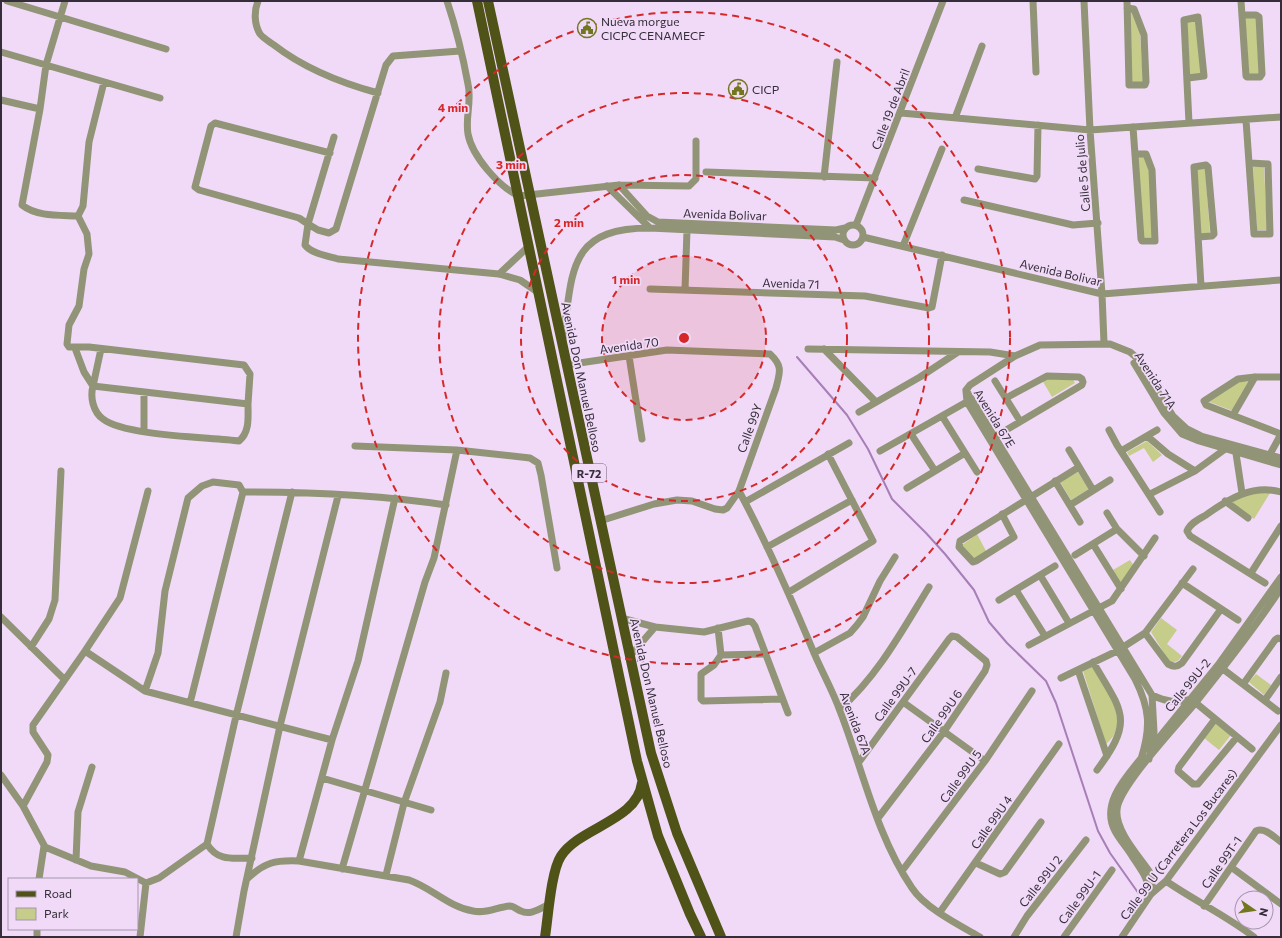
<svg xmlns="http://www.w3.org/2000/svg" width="1282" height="938" viewBox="0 0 1282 938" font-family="Commissioner,sans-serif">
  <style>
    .green { fill: #c6cc8a }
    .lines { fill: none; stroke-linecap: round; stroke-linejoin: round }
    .stream { stroke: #a77eb6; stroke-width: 2 }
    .street { stroke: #919476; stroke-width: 7 }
    .primary { stroke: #505318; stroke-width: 10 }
    .ring { fill: none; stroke: #d62828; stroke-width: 2; stroke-dasharray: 7 5 }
    .labels { text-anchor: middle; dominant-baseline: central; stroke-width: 3.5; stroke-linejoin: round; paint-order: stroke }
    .shield { fill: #f0daf8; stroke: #6d6172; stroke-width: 1 }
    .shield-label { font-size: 11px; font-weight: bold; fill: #352d39 }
    .poi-label { font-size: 12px; fill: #352d39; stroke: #f0daf8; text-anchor: start }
    .street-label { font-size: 12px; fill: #352d39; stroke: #f0daf8 }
    .centre { fill: #d62828; stroke: #f0daf8; stroke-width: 2 }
    .ring-label { font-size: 12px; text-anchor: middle; font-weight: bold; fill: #d62828; stroke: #f0daf8; stroke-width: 3.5; stroke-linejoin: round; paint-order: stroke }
  </style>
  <rect width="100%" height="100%" fill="#f0daf8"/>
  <path class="green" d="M1130,12H1132L1140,33L1143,82H1131Z
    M1245,18H1256L1259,74H1249Z
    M1197,21L1201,74L1190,76L1187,22Z
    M1138,157H1146L1151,167L1154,237H1143Z
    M1264,166L1267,230H1257L1253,167Z
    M1205,168L1210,233L1200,234L1197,169Z
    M1053,376L1073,380L1075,383L1052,397L1042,380Z
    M1238,382H1249L1233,411L1207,401Z
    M1147,441L1162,455L1153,462L1144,448L1129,456L1127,452Z
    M1078,472L1089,489L1071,500L1060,482Z
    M1249,492L1270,493L1254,519L1230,501Z
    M977,534L986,551L973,560L961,546Z
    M1130,560L1134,566L1121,584L1113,570Z
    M1161,618L1177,630L1167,644L1182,656L1178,661L1170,663L1151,632Z
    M1093,666C1105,688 1133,723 1106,744L1083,671Z
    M1256,674L1271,685L1264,695L1249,682Z
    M1216,722L1231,735L1219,750L1204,738Z"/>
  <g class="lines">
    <path class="stream" d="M797,357L847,415L868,449L892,499L926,533L945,554L974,590L989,622L1007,643L1046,681L1056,703L1098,831L1110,853L1139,894"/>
    <path class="street" d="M7,1L166,49
      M65,1L46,65L40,109L22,205C37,217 60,215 78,216
      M258,1C254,11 254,24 260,34C263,38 270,42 274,45C305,69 341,83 378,93
      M447,1C456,28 463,57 468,84C472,101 465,118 468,134C472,156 499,187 519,196L619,185L689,186L696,179V141
      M1033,1L1036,72
      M1084,1L1090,130L1102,294L1104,343
      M1127,1L1129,85H1145L1146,82L1144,35L1134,9L1127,8
      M1241,1L1246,76L1247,77H1260L1262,74L1259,17L1256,15H1242
      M1,52L160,98
      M1188,78L1204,76L1198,17L1184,20L1189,123
      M1,100L40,109
      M901,113L1090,130L1281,117
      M955,118L982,46
      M1246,120L1254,234H1270L1268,164L1250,163
      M1133,127L1141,239L1142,241H1155L1152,170L1146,154H1136
      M334,137L308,224L318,230L329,233L336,229L386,65L393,56L460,51
      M330,153L215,123L211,126L195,187L199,190L299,218L308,224L305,245C312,254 328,256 338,259L499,274L520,280L539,293
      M978,169L1035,179L1037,176L1038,125
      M706,172L875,178
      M824,177L837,62
      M619,185L647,216L658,222L836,230L845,228
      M607,186L650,228
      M964,200L1073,225L1098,223
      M78,216L87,234L89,254L84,269L79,306L69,325L67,344L69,347H89L244,365L250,374L248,404
      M78,216L83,206L89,142L104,82
      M843 235a10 10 0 1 1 20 0a10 10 0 1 1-20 0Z
      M856,225L943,1
      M863,237L1102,294L1281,280
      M1198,237L1212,236L1214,234L1208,167L1206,165L1194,167L1201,286
      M903,246L942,149
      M499,274L529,246
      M650,289L865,296L929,308L932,307L942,255
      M685,290L687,230
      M563,338C573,272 567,228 650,228L835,237L844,240
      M75,348L84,372L93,386L248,404C248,417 250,432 239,441C208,437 125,436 103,419C93,412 90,397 93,386L101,349
      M808,349L990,352L1015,356
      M824,349L876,402
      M629,356L642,439
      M1134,363L1164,413L1182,434L1199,441L1281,465
      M566,365L667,350L770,354C783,366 780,372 776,388L739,491L727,508L723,510L715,509L692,501L677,500L654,504L600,521
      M1281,377H1255L1238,379L1204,401L1206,405L1281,434
      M995,381L1020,421
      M966,390L1152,695L1154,732L1149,759
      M966,390L970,385L1015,356L1040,345L1110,344L1130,352L1137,358L1173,416L1187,429L1201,436L1281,458
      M966,391L967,402L1135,679C1150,709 1151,727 1141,759
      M144,392V431
      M859,412L920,377L958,352
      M1233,415L1255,377
      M942,416L977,472
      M1109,430L1117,445L1160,512
      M911,434L935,471
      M1147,436L1168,454L1195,471
      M991,439L1082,385L1083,382L1082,379L1079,377L1047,376L1006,398
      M355,446L457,450L530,458L538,463L541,475L557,568
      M1235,447L1242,493
      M1069,450L1093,490
      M880,451L970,400
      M1121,451L1157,430
      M1268,458L1281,434
      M1055,481L1080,522
      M907,488L965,453
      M739,491C767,543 791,598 814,653C822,672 833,691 840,711C863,770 876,835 912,888C925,908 959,925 980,937
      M1150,494L1195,471L1228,447
      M1225,501L1248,518
      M745,502L849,443
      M1070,505L1110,480
      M1107,513L1117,529L1144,556
      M1002,514L1014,537L976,561L973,562L959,547L960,541L1079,467
      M1093,544L1121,589
      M767,547L852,500
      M1075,555L1117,529
      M1251,573L1281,526
      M1040,575L1069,623
      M1182,583L1238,620
      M1265,583L1190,536L1187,531C1190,523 1199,519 1206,515C1228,499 1253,484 1281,492
      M1016,590L1045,636
      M789,592L873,541L828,454
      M999,600L1055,566
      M1,617L64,679
      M621,618L655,627L704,632L748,621L752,622L755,626L788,713
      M718,628L721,655L714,665L701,674V699L703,701L782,699
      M1145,633L1168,664C1174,667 1177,667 1182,663L1221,609
      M1029,645L1112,601L1155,538
      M31,647L49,619L55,600L61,471
      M85,651L145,691L332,740
      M814,653L850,633L857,625L863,617L880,581L895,557
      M721,655L764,654
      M630,656L655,627
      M1093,662C1122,712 1135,719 1097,770
      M1219,666L1278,711
      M1078,670L1107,756
      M1061,678L1117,651L1145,633L1193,569
      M1244,683L1275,640L1278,638L1281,639
      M145,691L158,653L165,591L188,498L202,486L213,482L239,485L243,492
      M1152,695C1166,702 1177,703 1191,699L1252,749
      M1265,700L1281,677
      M903,702L985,761
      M190,703L243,492C311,492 379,495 446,505
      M840,709C878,676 903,629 929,587
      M1215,719L1179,767L1178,771L1193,784H1198L1237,737
      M1153,745L1218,665L1281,577
      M1143,756C1127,776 1100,803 1115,831C1120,840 1127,848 1132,856C1141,869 1148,879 1151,894
      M859,762L949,639L952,636L957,637L986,661L987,665L985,671L943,733L878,818
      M1,775L23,806L45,847L91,866L125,872L146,883
      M322,778L431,810
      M23,806L47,762L48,755L33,732V725L85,651L120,598L148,491
      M207,844C218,862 233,858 252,858
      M76,860L78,812L92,767
      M299,861L332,740L358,661L395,498
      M976,863L1000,874L1005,872L1041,822
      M1231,867L1281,904
      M342,869L425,582L434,558L457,450
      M902,871L985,761L1032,691
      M386,875L404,803L440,702L446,673
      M39,879L44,846
      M247,879C265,862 275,860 299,861L409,880C432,888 449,907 473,911C486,914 497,907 510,906C514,906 517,910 521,911C530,916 541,908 550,904
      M1166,881C1195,901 1227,916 1254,937
      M146,883L159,878L207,844L236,716L292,492
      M1152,887V878L1149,871C1138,855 1115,830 1117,810C1118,787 1180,722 1197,701C1226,664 1256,627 1281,588
      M1204,906L1256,831C1265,827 1274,837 1281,842
      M940,912L1059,744
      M37,937V929
      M140,937L146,883
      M236,937L244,891L280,726L338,496
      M1014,937L1027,916L1086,840
      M1064,937L1112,870
      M1122,937L1151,894L1166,881L1281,725"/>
    <path class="primary" d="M477,1L637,761L658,836L690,914L701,937
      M488,1L651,753L677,833L721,937
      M545,937C548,918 551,871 561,856C580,827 637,821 642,783"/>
  </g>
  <circle cx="684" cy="338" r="82" fill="#d62828" fill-opacity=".12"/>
  <g class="ring">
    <circle cx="684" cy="338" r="82"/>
    <circle cx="684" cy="338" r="163"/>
    <circle cx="684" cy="338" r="245"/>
    <circle cx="684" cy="338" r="326"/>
  </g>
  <defs>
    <symbol id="civic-ring" viewBox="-11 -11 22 22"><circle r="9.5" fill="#f0daf8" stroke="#72771f" stroke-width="1.5"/><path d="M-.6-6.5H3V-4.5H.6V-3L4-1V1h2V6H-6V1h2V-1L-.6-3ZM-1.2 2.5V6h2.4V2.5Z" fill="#72771f"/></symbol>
  </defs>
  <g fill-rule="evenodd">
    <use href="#civic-ring" x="576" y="17" width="22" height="22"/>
    <use href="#civic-ring" x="727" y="78" width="22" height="22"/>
  </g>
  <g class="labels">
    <rect class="shield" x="572" y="464" width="34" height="18" rx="3"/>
    <g class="shield-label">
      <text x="589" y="473">R-72</text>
    </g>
    <g class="poi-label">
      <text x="601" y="21">Nueva morgue<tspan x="601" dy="14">CICPC CENAMECF</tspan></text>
      <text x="752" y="89">CICP</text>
    </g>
    <g class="street-label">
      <text transform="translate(890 109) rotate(-69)">Calle 19 de Abril</text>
      <text transform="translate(1082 173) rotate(-95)">Calle 5 de Julio</text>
      <text transform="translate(725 214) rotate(2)">Avenida Bolivar</text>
      <text transform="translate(1061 272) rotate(13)">Avenida Bolivar</text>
      <text transform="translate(791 283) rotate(2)">Avenida 71</text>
      <text transform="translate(629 345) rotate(-8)">Avenida 70</text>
      <text transform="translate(582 377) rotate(78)">Avenida Don Manuel Belloso</text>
      <text transform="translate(1156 380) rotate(57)">Avenida 71A</text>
      <text transform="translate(995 418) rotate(58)">Avenida 67E</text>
      <text transform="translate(749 428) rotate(-70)">Calle 99Y</text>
      <text transform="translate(1187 685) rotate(-51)">Calle 99U-2</text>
      <text transform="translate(652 693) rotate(77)">Avenida Don Manuel Belloso</text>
      <text transform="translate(895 694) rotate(-54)">Calle 99U-7</text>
      <text transform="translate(941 716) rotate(-55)">Calle 99U 6</text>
      <text transform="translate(856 723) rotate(69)">Avenida 67A</text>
      <text transform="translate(960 776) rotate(-54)">Calle 99U 5</text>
      <text transform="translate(991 822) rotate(-55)">Calle 99U 4</text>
      <text transform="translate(1178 844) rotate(-53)">Calle 99 U (Carretera Los Bucares)</text>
      <text transform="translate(1221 862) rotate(-55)">Calle 99T-1</text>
      <text transform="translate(1040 881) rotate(-52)">Calle 99U 2</text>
      <text transform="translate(1079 897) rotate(-54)">Calle 99U-1</text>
    </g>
  </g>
  <circle cx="684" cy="338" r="6" class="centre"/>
  <g class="ring-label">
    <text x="453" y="112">4 min</text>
    <text x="511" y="169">3 min</text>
    <text x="569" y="227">2 min</text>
    <text x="626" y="284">1 min</text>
  </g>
  <rect width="1282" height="938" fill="none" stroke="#352d39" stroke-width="4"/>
  <rect x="8" y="878" width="130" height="52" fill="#f0daf8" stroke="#a595ac"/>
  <rect x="16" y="891" width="20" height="6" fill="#505318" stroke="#a595ac"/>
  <text x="44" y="898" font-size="12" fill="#352d39">Road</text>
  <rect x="16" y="908" width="20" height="12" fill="#c6cc8a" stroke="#a595ac"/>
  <text x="44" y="918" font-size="12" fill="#352d39">Park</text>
  <g transform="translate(1254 910) rotate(103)"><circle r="19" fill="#f0daf8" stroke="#a595ac"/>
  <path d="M0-3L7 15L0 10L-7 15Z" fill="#72771f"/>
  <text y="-6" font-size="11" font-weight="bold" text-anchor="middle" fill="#352d39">N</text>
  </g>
</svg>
